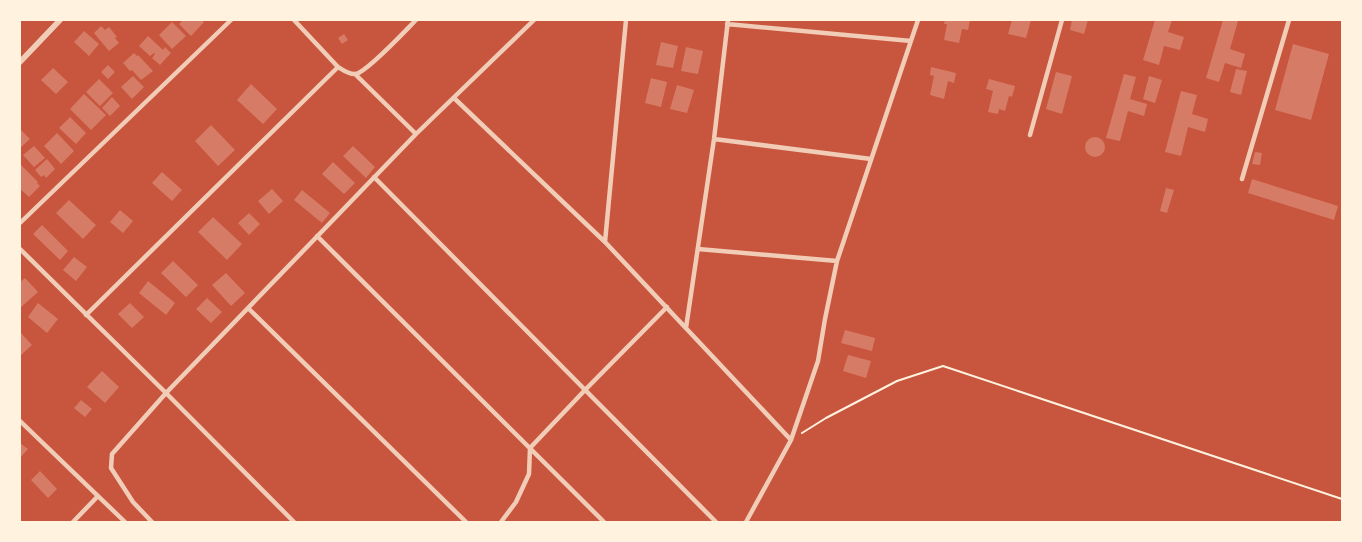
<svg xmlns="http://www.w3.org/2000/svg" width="1362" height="542" viewBox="0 0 1362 542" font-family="'Space Grotesk',sans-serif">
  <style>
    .building { fill: #d67c66 }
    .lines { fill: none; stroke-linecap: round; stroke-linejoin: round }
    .path { stroke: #fff3e0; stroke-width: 2 }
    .minor { stroke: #f1ccb7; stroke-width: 4.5 }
    .tertiary { stroke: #f1ccb7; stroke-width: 5.5 }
  </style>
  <rect width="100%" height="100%" fill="#c8553d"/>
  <path class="building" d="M180,20H202L204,22L191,36L179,24L182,21Z
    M945,20H970L968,30L962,29L959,43L944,40L947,24H944Z
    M1012,20H1031L1026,38L1008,34Z
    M1072,20H1088L1084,34L1070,30Z
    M1155,20H1172L1168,32L1184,37L1180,50L1164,46L1159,65L1143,60Z
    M1223,20L1238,21L1230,49L1245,54L1241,68L1225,63L1219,82L1206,78Z
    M172,22L186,36L172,49L159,35Z
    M101,26L105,30L109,27L117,37L115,38L119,43L109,51L94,33Z
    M84,31L99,44L89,56L74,42Z
    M344,34L348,40L342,44L338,38Z
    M148,36L163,50L165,47L171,53L160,65L152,58L155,54L154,53L150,56L139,46Z
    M661,42L678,46L673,68L656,65Z
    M1293,44L1329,54L1311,120L1275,110Z
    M686,47L703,51L698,74L681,71Z
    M134,53L137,56L138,55L153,71L141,80L132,70L130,71L123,63Z
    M108,65L115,72L108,79L101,72Z
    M931,67L956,73L954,83L948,81L944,99L930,95L934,76L930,75Z
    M53,68L68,82L56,94L41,80Z
    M1236,69L1247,71L1241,95L1230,92Z
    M1056,72L1072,76L1062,114L1046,109Z
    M1124,74L1136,77L1130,99L1147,104L1144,116L1128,111L1120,141L1106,138Z
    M133,76L144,87L132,99L121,87Z
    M1149,76L1162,80L1155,103L1143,99Z
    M651,78L667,82L661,107L645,103Z
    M99,79L113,93L100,106L86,92Z
    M989,79L1015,86L1012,97L1009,96L1005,111L999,109L998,114L988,112L993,91L986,89Z
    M251,84L277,109L263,124L237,100Z
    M677,85L694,90L687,113L670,109Z
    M1181,91L1197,95L1192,114L1208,119L1205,132L1188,127L1181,156L1165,152Z
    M84,94L106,115L91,130L70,109Z
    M112,97L120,106L110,116L102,108Z
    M70,117L86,133L76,144L59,128Z
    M211,125L235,150L218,166L195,141Z
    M20,129L30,139L20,148Z
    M57,133L74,151L61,164L44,146Z
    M1085 147a10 10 0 1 1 20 0a10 10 0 1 1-20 0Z
    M34,146L45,158L34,167L23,155Z
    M353,146L375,167L366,178L343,156Z
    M1255,152L1262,153L1260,165L1252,164Z
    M47,159L55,169L46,178L44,175L41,177L35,170Z
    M333,162L355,183L344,194L322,174Z
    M20,164L38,182L37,183L40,186L29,197L20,189Z
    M162,172L182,190L172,201L152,183Z
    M1252,179L1338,206L1334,220L1248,193Z
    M1166,188L1174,190L1167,213L1160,211Z
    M272,189L283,201L269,214L258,201Z
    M302,190L330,213L322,223L294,200Z
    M69,200L96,225L83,239L56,213Z
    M120,210L133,221L123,233L110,222Z
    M249,213L260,224L249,235L238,223Z
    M213,217L242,244L227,260L198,232Z
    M42,225L68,251L60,260L33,234Z
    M74,257L87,267L76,281L63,270Z
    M173,261L198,285L186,297L161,273Z
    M226,273L245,293L231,306L212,285Z
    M25,278L38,292L20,308V282Z
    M148,281L175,303L166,315L139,293Z
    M207,298L222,312L211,323L196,309Z
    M38,303L58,319L47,333L28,317Z
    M130,303L144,317L132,328L118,314Z
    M845,330L875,338L872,351L841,343Z
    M21,333L32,345L20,356V334Z
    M848,355L871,361L866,378L843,371Z
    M102,371L119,387L105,403L87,387Z
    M81,400L92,409L85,417L74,408Z
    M20,443L28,449L20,458Z
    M40,471L57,489L48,498L31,480Z"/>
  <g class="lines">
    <path class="path" d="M802,433L826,418L897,381L943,366L1342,499"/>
    <path class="minor" d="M294,20L338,67C343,70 349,75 356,74C368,71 405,31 416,20
      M727,24L911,41
      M355,74L416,134
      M454,98L605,242L791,440
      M1030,135L1062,20
      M714,139L871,159
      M374,177L716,522
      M1242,179L1289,20
      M20,223L231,20
      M317,236L604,522
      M605,242L626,20
      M20,249L166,393L294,522
      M698,249L837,261
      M248,308L466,522
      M86,315L338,67
      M686,328L714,139L728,20
      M20,421L125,522
      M73,522L98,496
      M152,522L133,502L111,468L112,454L166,393L416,134L534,20
      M501,522L516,502L529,474L530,448L585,390L667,307
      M746,522L791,440L818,361L825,319L837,261L918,20"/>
    <path class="tertiary" d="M20,62L60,20"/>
  </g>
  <rect width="1362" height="542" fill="none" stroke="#fff3e0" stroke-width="42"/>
</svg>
